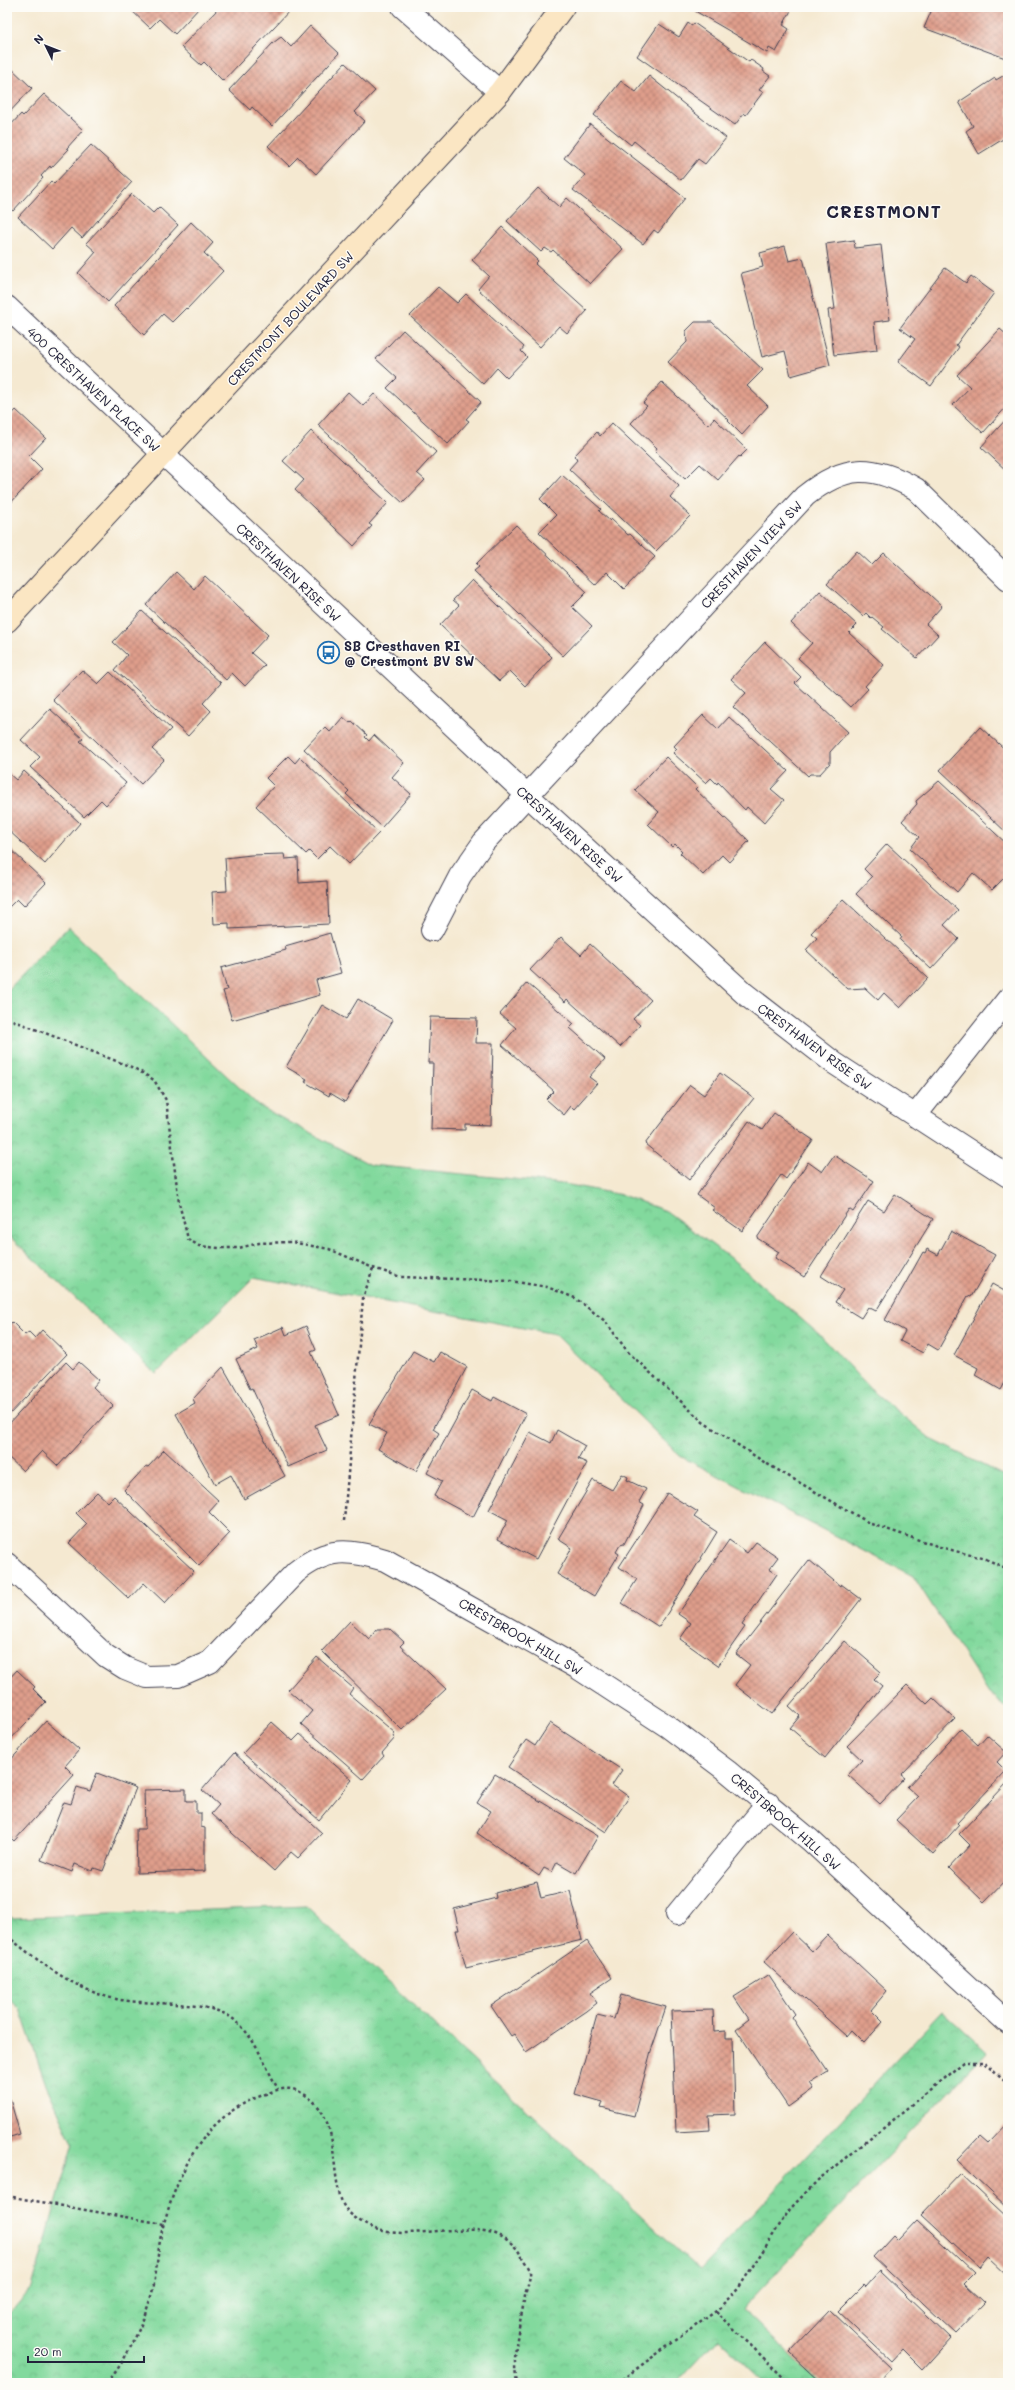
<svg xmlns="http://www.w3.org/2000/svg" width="1015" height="2390" viewBox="0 0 1015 2390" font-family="Mali,sans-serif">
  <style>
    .park { fill: url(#park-crowns); stroke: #527e6c }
    .building { fill: url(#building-cross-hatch) }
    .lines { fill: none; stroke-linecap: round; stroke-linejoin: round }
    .street-casing { stroke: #424052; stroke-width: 24 }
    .secondary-casing { stroke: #424052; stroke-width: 24 }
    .path { stroke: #424052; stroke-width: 2.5; stroke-dasharray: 3 3; stroke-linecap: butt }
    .street { stroke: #fff; stroke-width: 22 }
    .secondary { stroke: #fbe6c3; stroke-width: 22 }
    .labels { text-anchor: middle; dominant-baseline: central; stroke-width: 3; stroke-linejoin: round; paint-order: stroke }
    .street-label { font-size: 13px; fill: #22223b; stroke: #fdfcf7 }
    .poi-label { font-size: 13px; font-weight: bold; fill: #22223b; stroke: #fdfcf7; text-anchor: start }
    .district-label { font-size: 17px; font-weight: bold; letter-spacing: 1px; fill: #22223b; stroke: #fdfcf7 }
  </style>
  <defs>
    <pattern id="park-crowns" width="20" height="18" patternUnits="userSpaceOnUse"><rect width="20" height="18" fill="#82d99d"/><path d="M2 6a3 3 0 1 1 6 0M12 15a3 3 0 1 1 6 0" fill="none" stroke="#70ba88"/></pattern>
    <pattern id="building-cross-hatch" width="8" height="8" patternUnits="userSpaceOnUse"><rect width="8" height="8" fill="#df9e8b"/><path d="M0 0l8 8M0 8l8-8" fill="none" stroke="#b48073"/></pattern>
  </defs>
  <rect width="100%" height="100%" fill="#fdfcf7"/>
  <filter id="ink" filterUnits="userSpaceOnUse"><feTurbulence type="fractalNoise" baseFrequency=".025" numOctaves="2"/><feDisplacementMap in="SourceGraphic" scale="8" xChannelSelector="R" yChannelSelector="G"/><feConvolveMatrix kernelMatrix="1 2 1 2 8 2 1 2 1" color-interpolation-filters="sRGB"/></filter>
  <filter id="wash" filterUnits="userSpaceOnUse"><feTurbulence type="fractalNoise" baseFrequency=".012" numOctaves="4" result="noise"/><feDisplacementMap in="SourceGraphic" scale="16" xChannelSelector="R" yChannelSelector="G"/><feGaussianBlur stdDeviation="0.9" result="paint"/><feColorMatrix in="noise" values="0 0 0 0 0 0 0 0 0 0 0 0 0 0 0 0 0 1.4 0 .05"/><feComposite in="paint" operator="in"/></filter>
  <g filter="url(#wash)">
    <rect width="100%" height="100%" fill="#f5e9d1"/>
    <path class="park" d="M68,927L259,1106L371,1165L564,1184L622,1195L666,1211L733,1260L821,1336L870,1389L931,1439L1008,1478V1709L989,1693L913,1576L680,1456L555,1334L254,1277L156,1374L7,1234V991Z
      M306,1906L700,2270L942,2011L987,2052L742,2309L819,2383H765L718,2338L676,2383H7V2316L32,2288L73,2143L46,2085L20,2009L7,1997V1913L12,1918Z"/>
    <g id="blocks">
      <path class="building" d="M128,7H200L175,34L159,19L150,28Z
        M220,7H289L291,9L223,81L204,62L201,65L181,47Z
        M698,7H793L783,25L789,29L776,52L769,48L767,53L695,11Z
        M933,7H1008V59L924,28Z
        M688,23L692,26L694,23L749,62L751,60L764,69L763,71L770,76L759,90L763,92L746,115L744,113L735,125L637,56L659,24L679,37Z
        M310,26L339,53L272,126L252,107L250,110L229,90L273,43L281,37L291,47Z
        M345,63L375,91L355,112L365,121L316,174L298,157L289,166L268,146Z
        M7,64L32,88L7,115Z
        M1008,73V136L979,154L966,131L973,126L959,102L995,78L996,80Z
        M649,76L726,138L705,164L698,159L681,180L634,141L631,145L594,115L621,81L636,92Z
        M44,94L83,130L67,148L69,149L51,168L50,166L41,176L43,178L13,211L7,206V133L9,130L8,128L21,114L23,116Z
        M590,124L685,198L658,233L654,230L643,244L573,190L585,175L564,158Z
        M91,145L132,182L82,238L71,228L52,249L18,217L51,181L54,184Z
        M538,188L559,207L567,198L623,249L590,284L553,250L551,252L545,248L541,252L507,221Z
        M132,194L153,213L159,207L178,225L108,302L78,273L96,252L86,243Z
        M191,222L213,243L204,253L223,271L187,309L186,308L172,322L163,314L144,335L114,306Z
        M502,227L538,261L535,264L587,311L567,333L559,326L540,347L478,289L489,276L472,260Z
        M854,240L855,248L881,245L890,320L874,322L877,350L834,355L828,310L835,309L826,244Z
        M785,246L789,261L803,258L830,365L791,376L785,351L762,357L741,273L763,267L760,253Z
        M945,268L966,283L971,276L994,293L956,345L959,347L931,386L898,362L915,339L900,328Z
        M438,287L457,303L466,294L524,347L521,351L527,357L507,378L497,368L483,384L410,316Z
        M695,322H712L763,370L747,386L768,406L742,435L728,421L729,420L668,362L687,342L686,331Z
        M1000,329L1008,336V405L983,433L953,405L970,387L957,375Z
        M403,330L481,402L466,419L469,421L448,444L387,388L397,378L376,359Z
        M662,382L708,425L714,418L747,450L740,457L739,456L718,480L700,464L685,479L655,451L657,448L631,423L647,406L643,403Z
        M348,392L363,406L374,394L436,452L417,473L425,480L403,503L318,425Z
        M16,410L46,438L29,456L42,469L7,507V420Z
        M1008,417V472L981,447Z
        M612,423L679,486L670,497L690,516L656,551L569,469L578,459L574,456L597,432L600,436Z
        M311,431L388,503L369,524L372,526L354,546L295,490L304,480L283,461Z
        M562,475L601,509L599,511L610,521L611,519L628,535L630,534L655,557L624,589L607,572L595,585L539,532L556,515L540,499Z
        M516,525L587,592L572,607L592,626L563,656L474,571L479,567L476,564Z
        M857,551L872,565L884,553L942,606L926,624L938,635L917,658L882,629L884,627L872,617L871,618L866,613L863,616L827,584Z
        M176,572L194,589L205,576L268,635L251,653L265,665L245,686L232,673L226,680L146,605Z
        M472,580L552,657L525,686L510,671L499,681L440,625L459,605L453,600Z
        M820,591L857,625L849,633L884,665L865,686L868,689L851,707L798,658L812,643L791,623Z
        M142,611L221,683L203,703L211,711L188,736L115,670L127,655L113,642Z
        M765,642L801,677L795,683L848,732L830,752V763L820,774H810L808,776L733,707L746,693L731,679Z
        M82,670L98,684L110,672L171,729L152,749L164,760L141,784L53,700Z
        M50,709L83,739L80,741L126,783L106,805L101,800L84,817L30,767L40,757L21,740Z
        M703,715L718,729L729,717L788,771L771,789L784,800L764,823L747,807L745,810L718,782L717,784L711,778L706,783L673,753L677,749L674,746Z
        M343,717L350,723L352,721L367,735L365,737L369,741L374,735L404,763L392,777L411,794L382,827L346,794L349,791L304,749L325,727L330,732Z
        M980,727L1008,752V834L940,770Z
        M288,756L295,763L300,757L379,833L349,864L330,846L317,859L309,851L306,854L256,806L274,786L266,778Z
        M666,757L697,787L695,789L749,841L729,862L722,855L703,875L680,853L682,851L675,844L672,847L648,824L659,812L635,790Z
        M24,771L80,823L45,864L7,829V772L16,780Z
        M939,781L1008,845V874L992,890L973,873L957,892L910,849L919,837L902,821L917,804L916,801Z
        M887,844L958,910L944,925L959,939L931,969L900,940L902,937L856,894L872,877L864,869Z
        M7,846L46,883L24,906L17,899L7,909Z
        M284,854L285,859L298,858L299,883L327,881L329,924L229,929V923L214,924L212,892L227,891L225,858L251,855Z
        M843,899L928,978L900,1008L884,993L878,1000L865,988L848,989L806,950L817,938L811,933Z
        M330,933L341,973L316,980L320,995L232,1020L223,991L227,990L221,968L286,950L285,946Z
        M561,937L581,955L590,944L651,1000L633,1019L640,1025L620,1047L567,999L565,1002L530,970Z
        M527,983L574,1024L570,1028L605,1059L589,1077L597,1083L574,1109L571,1106L564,1115L546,1099L554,1091L502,1045L516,1028L500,1014Z
        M358,999L393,1020L345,1102L330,1093L329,1096L305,1082L307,1079L286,1067L322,1005L346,1019Z
        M430,1017L477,1018L476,1043H493L491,1125L465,1124V1130L431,1129L433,1063H428Z
        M720,1073L754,1098L689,1180L645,1144L690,1085L704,1095Z
        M774,1113L813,1140L786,1179L781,1175L742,1231L712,1210L715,1208L697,1195L749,1121L762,1130Z
        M834,1155L874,1181L853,1212L849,1209L804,1277L775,1258L779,1252L757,1238L808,1162L822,1172Z
        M895,1194L933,1219L876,1311L868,1307L861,1318L835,1302L843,1290L821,1276L868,1201L884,1211Z
        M951,1231L995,1255L971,1297L968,1296L938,1350L928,1344L923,1353L900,1341L905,1331L885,1320L923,1252L925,1253L927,1249L938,1255Z
        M992,1284L1008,1293V1377L1001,1390L975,1375L978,1368L954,1355Z
        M12,1322L25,1335L29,1332L35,1338L42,1330L67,1354L7,1417V1327Z
        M306,1326L316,1350L311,1352L339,1415L315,1425L327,1450L288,1467L252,1388L250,1389L236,1359L258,1349L254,1340L283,1327L286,1335Z
        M413,1351L434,1362L440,1352L467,1367L433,1429L439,1433L416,1471L378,1449L387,1433L369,1424Z
        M66,1362L73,1369L79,1362L99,1380L93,1387L113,1406L58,1466L42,1451L23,1471L7,1456V1426Z
        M223,1367L285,1476L244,1499L231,1475L215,1484L176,1414L195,1403L193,1399Z
        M472,1390L492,1401L494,1397L526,1414L473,1517L434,1496L442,1481L427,1473Z
        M557,1430L585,1446L578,1459L587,1463L536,1559L498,1539L508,1520L489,1510L530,1432L551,1443Z
        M164,1450L219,1501L209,1512L230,1533L199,1566L124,1490L146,1466L148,1467Z
        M622,1474L628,1477L627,1480L646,1489L639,1502L644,1505L624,1544L620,1545L616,1552L619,1554L594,1596L557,1574L572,1548L558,1539L593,1480L612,1490Z
        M97,1492L108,1502L114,1496L194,1571L165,1603L144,1583L129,1599L69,1543L87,1524L76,1513Z
        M667,1493L698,1512L694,1517L717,1532L659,1627L622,1603L637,1579L619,1567Z
        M729,1540L747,1553L756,1542L778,1557L769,1569L777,1574L742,1625L745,1627L718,1666L680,1639L691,1623L678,1614Z
        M809,1560L840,1586L841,1584L861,1599L772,1714L735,1685L750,1665L736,1654Z
        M350,1621L369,1639L377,1629H390L404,1642L400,1646L446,1689L402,1730L322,1651Z
        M845,1641L881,1672L874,1679L882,1686L825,1758L790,1728L800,1716L789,1706Z
        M317,1657L353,1688L349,1694L395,1733L393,1737L395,1738L382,1753L384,1756L363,1779L301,1724L312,1711L288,1690Z
        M17,1670L35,1687L33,1689L46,1702L7,1743V1681Z
        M907,1685L927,1704L933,1698L955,1719L901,1775L905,1778L880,1804L848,1775L862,1760L847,1746Z
        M46,1721L79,1750L65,1766L74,1775L14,1841L7,1834V1764Z
        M272,1722L293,1741L300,1734L352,1780L319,1820L243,1753Z
        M550,1723L622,1770L612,1785L629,1797L606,1832L508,1767L526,1740L535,1746Z
        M961,1729L978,1745L987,1735L1006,1752L997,1762L1006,1771L957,1823L959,1825L933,1854L896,1820L918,1797L907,1787Z
        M234,1753L322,1833L298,1858L291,1852L274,1871L211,1814L219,1805L202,1790Z
        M97,1773L136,1788L103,1871L94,1868L93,1871L75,1864L72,1872L41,1860L64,1802L71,1804L77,1787L90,1791Z
        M495,1774L598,1836L576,1873L557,1862L552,1872L544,1868L539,1876L477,1833L491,1811L477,1803Z
        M1008,1782V1877L984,1902L949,1868L970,1845L959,1834Z
        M186,1789V1801H196V1813H201V1827L205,1828V1871L137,1873L136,1829H145L144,1790Z
        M537,1882L541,1898L570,1891L582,1940L466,1968L456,1930H459L454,1909L496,1898L495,1893Z
        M792,1932L812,1951L827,1935L887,1991L871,2010L883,2022L864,2043L851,2030L846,2036L764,1962Z
        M587,1941L612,1978L590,1993L597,2003L587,2011L526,2052L514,2034L511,2036L491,2006Z
        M769,1975L795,2014L792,2017L828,2071L809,2083L813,2089L788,2107L736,2029L749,2019L734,1997Z
        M621,1995L666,2007L651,2051L634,2116L601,2108L603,2102L575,2094L597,2015L614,2019Z
        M713,2010L714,2032L726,2031V2038H733L735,2114L709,2115L710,2130L676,2132L671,2011Z
        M10,2099L20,2134L7,2138V2100Z
        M1008,2122V2208L957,2160L980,2136L988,2143Z
        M961,2174L1008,2218V2276L988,2257L979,2268L922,2215Z
        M917,2220L974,2273L964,2283L985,2303L955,2334L873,2257L893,2235L898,2240Z
        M880,2271L951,2339L923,2370L902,2349L891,2361L838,2311L864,2285L866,2287Z
        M830,2310L891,2368L881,2379L885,2383H821L789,2353Z"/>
    </g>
  </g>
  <g filter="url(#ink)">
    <use href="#blocks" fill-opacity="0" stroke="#424052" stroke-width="1"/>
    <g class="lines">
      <defs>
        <path id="street" d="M403,7L500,92
          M7,307L527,795L745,994L834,1063L1008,1176
          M432,930L460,876L483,843L805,496C845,464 872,464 916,489L1008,579
          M915,1116L1008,999
          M7,1564L106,1656L125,1668L147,1677L178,1676L210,1662L296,1572C328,1547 347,1549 385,1560L578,1668L667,1726L727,1771L810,1840L1008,2023
          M677,1914L768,1803"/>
        <path id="secondary" d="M7,621L500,92L563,7"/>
      </defs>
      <use href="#street" class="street-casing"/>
      <use href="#secondary" class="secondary-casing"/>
      <path class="path" d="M7,1018L134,1068L154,1080L166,1100L179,1203L188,1239L199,1246L219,1248H239L259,1243L291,1242L329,1249L373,1268L401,1277L511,1281L547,1287L575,1298L605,1321L628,1352L703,1422L764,1462L871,1524L940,1547L986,1559L1008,1569
        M344,1521L363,1298L373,1268
        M7,1936C40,1962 74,1990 116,1999C148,2006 205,1999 232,2018C254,2034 265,2066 278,2089
        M7,2196L164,2224
        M716,2311L789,2383
        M107,2383C128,2358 143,2324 152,2293C158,2270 157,2246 164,2223C180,2169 203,2119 258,2097C271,2092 285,2085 298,2091C343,2112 328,2164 342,2202C346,2213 357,2219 366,2225C411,2250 493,2203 522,2257C524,2261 529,2267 530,2271C531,2278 526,2289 525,2296C520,2325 511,2354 517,2383
        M617,2383L716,2311L738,2289L790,2209L818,2180L964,2062H983L1008,2084"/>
      <use href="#street" class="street"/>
      <use href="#secondary" class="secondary"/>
    </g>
  </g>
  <defs>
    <symbol id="bus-ring" viewBox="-11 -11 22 22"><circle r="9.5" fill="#fdfcf7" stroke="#1f6fb2" stroke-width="1.5"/><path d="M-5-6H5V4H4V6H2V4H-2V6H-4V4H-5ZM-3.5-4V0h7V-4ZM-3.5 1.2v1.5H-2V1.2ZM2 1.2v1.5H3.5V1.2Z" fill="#1f6fb2"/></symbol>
  </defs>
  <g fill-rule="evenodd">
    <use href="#bus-ring" x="316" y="640" width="25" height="25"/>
  </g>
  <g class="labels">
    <g class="street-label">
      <text transform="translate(290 318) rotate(-47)">CRESTMONT BOULEVARD SW</text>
      <text transform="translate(94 389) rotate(43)">400 CRESTHAVEN PLACE SW</text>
      <text transform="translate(751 554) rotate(-47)">CRESTHAVEN VIEW SW</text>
      <text transform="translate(289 572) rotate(43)">CRESTHAVEN RISE SW</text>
      <text transform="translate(570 834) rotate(42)">CRESTHAVEN RISE SW</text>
      <text transform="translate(815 1046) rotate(36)">CRESTHAVEN RISE SW</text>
      <text transform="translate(521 1636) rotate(30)">CRESTBROOK HILL SW</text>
      <text transform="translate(786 1821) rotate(41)">CRESTBROOK HILL SW</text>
    </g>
    <g class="poi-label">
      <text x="344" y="645">SB Cresthaven RI<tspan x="344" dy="15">@ Crestmont BV SW</tspan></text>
    </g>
    <g class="district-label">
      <text x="884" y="211">CRESTMONT</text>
    </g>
  </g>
  <rect width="1015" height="2390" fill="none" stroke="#fdfcf7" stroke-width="24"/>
  <g transform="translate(46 46) rotate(313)" stroke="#fdfcf7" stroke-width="3" paint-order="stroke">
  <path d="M0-3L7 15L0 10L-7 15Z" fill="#22223b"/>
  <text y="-6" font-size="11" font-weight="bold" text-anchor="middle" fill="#22223b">N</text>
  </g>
  <path d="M28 2356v6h116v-6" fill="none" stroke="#22223b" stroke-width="2"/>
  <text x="34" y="2356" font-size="12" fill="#22223b" stroke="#fdfcf7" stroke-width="3" paint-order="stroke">20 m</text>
</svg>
